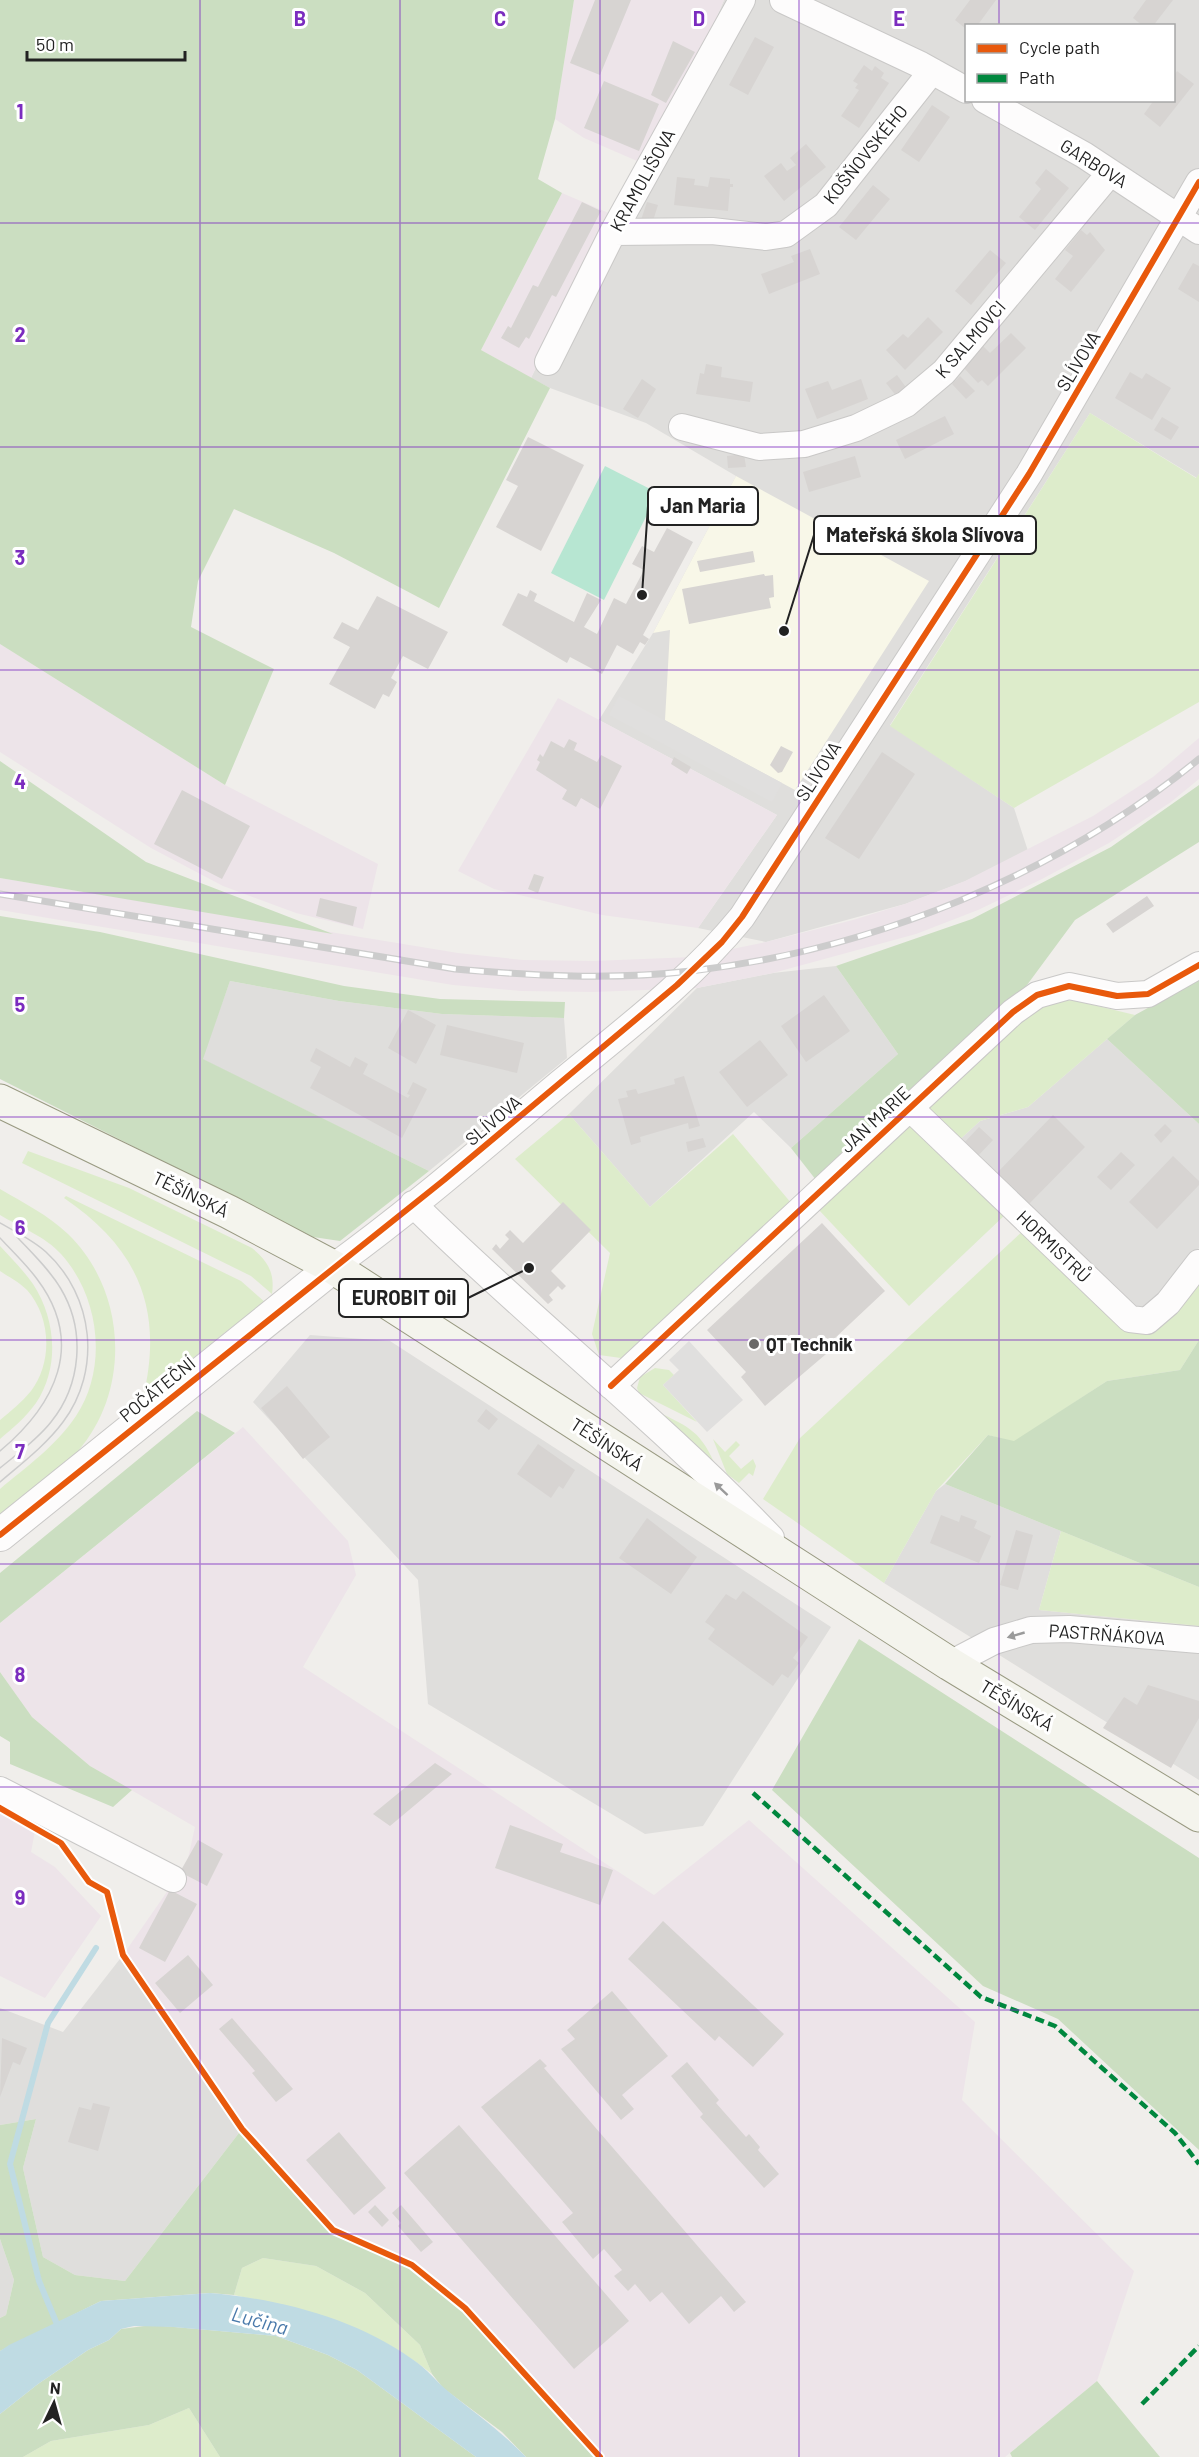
<svg xmlns="http://www.w3.org/2000/svg" width="1199" height="2457" viewBox="0 0 1199 2457" font-family="Barlow,sans-serif">
  <style>
    .residential { fill: #dfdedc; fill-rule: evenodd }
    .industrial { fill: #ede4e9 }
    .education { fill: #f8f7e8 }
    .grass { fill: #ddeccb }
    .forest { fill: #cbdec1 }
    .pitch { fill: #b7e6d2 }
    .parking { fill: #e0dfde }
    .water { fill: #bfdbe3 }
    .lines { fill: none; stroke-linecap: round; stroke-linejoin: round }
    .stream { stroke: #bfdbe3; stroke-width: 6 }
    .building { fill: #d7d4d2 }
    .minor-casing { stroke: #c9c8c7; stroke-width: 28 }
    .tertiary-casing { stroke: #c9c8c7; stroke-width: 34 }
    .secondary-casing { stroke: #999a82; stroke-width: 35 }
    .minor { stroke: #fdfcfc; stroke-width: 26 }
    .tertiary { stroke: #fdfcfc; stroke-width: 32 }
    .secondary { stroke: #f4f4ed; stroke-width: 33 }
    .tram { stroke: #ccc; stroke-width: 1.5 }
    .rail-casing { stroke: #ccc; stroke-width: 7 }
    .rail { stroke: #fff; stroke-width: 4.5; stroke-dasharray: 14; stroke-linecap: butt }
    .quiet { stroke: #00873e; stroke-width: 4.5; stroke-dasharray: 9 4.5; stroke-linecap: butt }
    .cycleway-casing { stroke: #fff; stroke-width: 10 }
    .cycleway { stroke: #e8590c; stroke-width: 6 }
    .oneway { fill: #9a9a9a }
    .grid { fill: none; stroke: #7b2cbf; stroke-width: 1.5; stroke-opacity: 0.55 }
    .poi-dot { fill: #6a6968; stroke: #fff; stroke-width: 2 }
    .labels { text-anchor: middle; dominant-baseline: central; stroke-width: 6; stroke-linejoin: round; paint-order: stroke }
    .street-label { font-size: 18px; fill: #222; stroke: #fff }
    .poi-label { font-size: 18px; font-weight: bold; fill: #222; stroke: #fff; text-anchor: start }
    .water-label { font-size: 20px; font-style: italic; fill: #4a7aab; stroke: #fff }
    .grid-label { font-size: 20px; text-anchor: middle; font-weight: bold; fill: #7b2cbf; stroke: #fff; stroke-width: 6; stroke-linejoin: round; paint-order: stroke }
    .leader { fill: none; stroke: #222; stroke-width: 2 }
    .callout-dot { fill: #222; stroke: #fff; stroke-width: 2 }
    .callout { fill: #fff; stroke: #222; stroke-width: 2 }
    .callout-label { font-size: 20px; text-anchor: middle; font-weight: bold; fill: #222 }
  </style>
  <rect width="100%" height="100%" fill="#f0eeeb"/>
  <path class="residential" d="M724,0H1199V474L1197,478L1090,413L890,725L1014,808L1028,851L966,881L905,904L766,942L698,928L777,815L599,720L653,633L736,476L646,423L550,388L531,378L611,214L708,38ZM966,26H1174V100H966Z
    M836,966L898,1054L791,1148L754,1112L650,1207L569,1114L697,988L773,973Z
    M230,981L339,1001L442,1014L564,1018L567,1058L429,1171L202,1059Z
    M1107,1039L1199,1124V1248L1155,1307L1133,1306L956,1143L980,1121L1028,1107Z
    M310,1335L390,1341L831,1627L703,1826L645,1834L428,1704L418,1580L253,1402Z
    M945,1484L1061,1531L1039,1610L1199,1626V1780L884,1583L936,1491Z
    M123,1955L242,2129L125,2281L75,2275L43,2257L23,2168L36,2119L0,2125V2008L63,2032Z
    M0,2239L14,2280L6,2315L0,2318Z"/>
  <path class="industrial" d="M574,0H724L708,38L644,164L584,138L555,119Z
    M562,193L611,214L531,378L481,350Z
    M0,644L225,785L378,864L363,929L296,913L223,886L151,848L0,752Z
    M558,698L777,815L698,928L602,915L494,889L458,871Z
    M1199,738V779L1171,802L1109,843L1042,879L978,910L916,934L773,973L697,988L593,992L521,991L453,985L0,910V878L458,953L523,960L593,961L693,957L766,942L853,920L905,904L965,881L1093,816L1153,777Z
    M243,1427L348,1541L356,1575L303,1667L654,1895L749,1820L975,2022L962,2100L1134,2271L1097,2381L1005,2457H600L465,2308L412,2265L333,2230L242,2129L123,1955L187,1863L195,1827L90,1766L32,1717L0,1672V1623Z
    M0,1814L35,1831L31,1852L55,1867L101,1916L45,1998L0,1976Z"/>
  <path class="education" d="M736,476L929,581L795,790L665,720L670,630L653,633Z"/>
  <path class="grass" d="M1090,413L1196,478L1199,474V702L1014,808L890,726Z
    M1073,1000L1135,1015L1028,1107L980,1121L956,1143L925,1107L1021,1019L1047,1002Z
    M569,1114L650,1207L733,1134L792,1204L621,1358L599,1355L592,1334L610,1253L515,1159Z
    M912,1122L1006,1214L909,1306L818,1209Z
    M28,1151L129,1188L252,1248C268,1261 275,1273 272,1294L251,1276L22,1163Z
    M0,1189C24,1203 48,1215 68,1234C126,1290 132,1389 78,1451C59,1472 23,1495 0,1514V1489C26,1467 57,1445 76,1416C108,1368 100,1297 61,1254C46,1237 20,1227 0,1215Z
    M66,1196L241,1281L266,1303L250,1318L233,1326L143,1398C164,1310 139,1249 64,1198Z
    M1025,1229L1129,1328L1199,1280V1340L1180,1370L1107,1381L1014,1442L988,1435L936,1491L884,1583L763,1499L800,1438Z
    M0,1246C11,1258 24,1271 33,1284C56,1319 60,1367 36,1403C26,1417 13,1428 0,1439V1420C11,1411 22,1402 31,1391C53,1362 51,1317 27,1290C19,1282 9,1277 0,1271Z
    M655,1368L669,1370L674,1375L663,1385L697,1422L639,1393L637,1388L640,1377Z
    M656,1411C691,1428 701,1431 717,1469Z
    M713,1439L725,1452L736,1441L740,1445L729,1456L741,1469L753,1459L756,1466L753,1476L749,1473L739,1483L727,1474Z
    M1061,1531L1199,1587V1626L1039,1610Z
    M263,2258L316,2266L365,2293L420,2345L432,2374C367,2323 312,2313 234,2295L242,2268Z
    M189,2408L220,2457H23L51,2441L149,2425Z"/>
  <path class="forest" d="M0,0H574L555,119L538,179L562,193L481,350L550,388L439,608L334,553L234,509L198,581L191,627L274,669L225,785L0,644Z
    M0,761L146,862L333,934L0,878Z
    M1199,785V842L1075,920L1027,985L816,1180L791,1148L898,1054L836,966L972,919L1111,847Z
    M0,916L100,932L344,986L440,999L565,1002L564,1018L442,1014L339,1001L230,981L203,1059L429,1171L340,1241L313,1237L0,1079Z
    M1199,980V1124L1107,1039L1135,1015Z
    M1199,1340V1587L945,1484L988,1435L1014,1441L1107,1381L1180,1370Z
    M197,1411L235,1433L0,1623V1573Z
    M859,1639L1199,1858V2150L1058,2019L983,1986L772,1790Z
    M0,1672L32,1717L90,1766L132,1790L113,1807L10,1764V1742L0,1736Z
    M36,2119L23,2168L43,2257L75,2275L125,2281L242,2129L333,2230L412,2265L465,2308L600,2457H526L502,2432L443,2388L432,2374L420,2345L365,2293L316,2266L263,2258L242,2268L234,2295L210,2293L101,2301L0,2351V2318L6,2315L14,2280L0,2239V2125Z
    M152,2325L276,2336L328,2355L357,2370L476,2457H220L189,2408L149,2425L51,2441L23,2457H0V2414L38,2384L88,2350L109,2340L121,2329Z
    M1097,2381L1160,2457H1012L1010,2453Z"/>
  <path class="pitch" d="M605,466L658,493L604,600L551,573Z"/>
  <path class="parking" d="M619,696L782,783L772,802L609,715Z
    M689,1341L743,1400L707,1432L663,1385L679,1370L669,1360Z"/>
  <path class="water" d="M210,2293C279,2299 355,2318 412,2359C428,2369 436,2382 449,2392C476,2414 502,2432 526,2457H476L357,2370L328,2355L276,2336L173,2327L134,2326L121,2329L109,2340L88,2350L38,2384L0,2414V2351L9,2345L101,2301Z"/>
  <g class="lines">
    <path class="stream" d="M59,2329L39,2281L10,2164L48,2023L96,1948"/>
  </g>
  <path class="building" d="M595,0H631L600,75L570,63Z
    M970,0H996L977,26H966V29L955,20Z
    M1146,0H1173L1153,26H1143L1133,18Z
    M755,37L774,47L748,95L729,85Z
    M673,41L695,52L666,103L651,95Z
    M864,65L872,71L875,66L884,73L881,78L889,83L859,128L841,116L859,90L855,88L858,84L853,81Z
    M1177,71L1194,84L1160,127L1144,114L1154,100H1174V76Z
    M604,81L659,104L639,151L584,128Z
    M932,105L950,117L919,162L901,150Z
    M806,144L826,167L784,201L764,176L781,163L787,171L796,165L790,158Z
    M1046,169L1069,188L1035,230L1019,217L1041,189L1035,183Z
    M677,177L695,179L694,185L703,186L708,187L710,177L730,179V184H733V187H730L728,211L674,205Z
    M873,185L890,199L856,240L839,227Z
    M582,202L601,211L556,297L552,295L529,339L526,337L519,348L501,338L508,326L511,328L533,285L538,287Z
    M647,202L658,205L652,224L641,220Z
    M1081,230L1087,235L1090,232L1105,250L1071,292L1055,279L1073,256L1065,250Z
    M810,249L820,274L769,294L761,274L794,262L791,256Z
    M990,250L1006,263L971,305L955,291Z
    M1193,263L1199,266V302L1178,289Z
    M928,317L943,332L905,370L886,350L903,334L908,338Z
    M1011,333L1026,348L988,386L982,380L978,383L962,366L983,346L990,353Z
    M706,364L722,367L721,377L753,382L750,402L696,394L700,373L704,374Z
    M1130,372L1142,379L1146,373L1171,388L1152,420L1115,398Z
    M897,375L908,390L897,397L886,383Z
    M960,376L975,391L966,399L952,384Z
    M642,379L656,389L638,418L623,409Z
    M861,379L868,399L817,419L805,389L828,381L832,390Z
    M945,416L954,434L905,459L896,440Z
    M1162,417L1179,427L1171,440L1154,430Z
    M528,437L584,465L541,551L496,527L518,486L506,480Z
    M744,454L746,467L728,468L727,456Z
    M855,456L861,477L809,492L803,472Z
    M667,528L693,542L643,635L649,639L645,645L640,642L633,654L617,645L602,674L570,657L567,663L502,625L518,593L527,597L530,590L537,594L534,601L574,622L587,593L601,600L584,627L597,634L614,598L626,604L644,570L632,564L642,546L654,552Z
    M753,551L755,562L700,572L697,561Z
    M764,574L765,576L773,575L774,597L769,598L771,608L689,624L682,589Z
    M377,596L448,632L428,669L403,656L391,678L397,682L389,697L383,694L375,709L329,684L350,647L333,638L342,622L358,630Z
    M569,739L577,743L574,750L597,762L601,755L622,766L600,809L581,798L576,807L562,799L567,790L536,770L540,762L537,760L540,754L543,757L551,741L564,748Z
    M781,746L793,752L782,772L778,773L770,765Z
    M882,752L915,774L859,859L825,838Z
    M674,757L691,767L687,774L671,764Z
    M182,790L250,826L222,879L154,844Z
    M534,874L544,877L538,893L528,889Z
    M1147,896L1154,906L1113,933L1106,924Z
    M320,898L357,907L353,926L316,916Z
    M824,995L850,1031L806,1062L781,1026Z
    M408,1010L436,1025L416,1064L388,1048Z
    M447,1025L524,1043L517,1073L440,1055Z
    M760,1040L788,1075L747,1107L719,1072Z
    M316,1048L350,1067L355,1057L368,1064L363,1074L408,1098L410,1095L407,1094L413,1082L427,1089L402,1138L310,1088L321,1067L310,1061Z
    M684,1076L700,1126L689,1129L688,1123L640,1137L641,1142L631,1145L618,1099L628,1097L626,1091L636,1089L638,1094L653,1090L675,1084L674,1079Z
    M1053,1115L1085,1147L1026,1207L994,1176Z
    M1165,1124L1172,1131L1161,1143L1154,1135Z
    M979,1127L993,1140L976,1158L962,1145Z
    M703,1138L706,1147L688,1152L686,1142Z
    M1121,1152L1135,1165L1111,1190L1097,1177Z
    M1173,1156L1199,1181V1185L1157,1229L1129,1202Z
    M563,1202L591,1230L551,1271L566,1286L562,1290L558,1286L549,1295L553,1300L548,1304L492,1249L496,1244L500,1249L509,1239L505,1235L510,1230L523,1243Z
    M822,1223L885,1291L835,1338L839,1343L765,1406L741,1377L746,1372L707,1330Z
    M287,1386L330,1437L303,1459L261,1408Z
    M486,1409L498,1419L489,1430L477,1421Z
    M538,1444L575,1470L563,1489L559,1486L551,1498L517,1474Z
    M941,1515L959,1522L961,1515L977,1521L974,1528L991,1536L979,1563L930,1543Z
    M647,1518L697,1557L671,1594L619,1558Z
    M1016,1530L1033,1535L1018,1590L1000,1585Z
    M743,1591L808,1637L793,1658L799,1663L788,1678L782,1674L773,1686L708,1639L715,1629L705,1622L726,1594L736,1600Z
    M1148,1685L1199,1701V1718L1171,1768L1103,1728L1124,1697L1137,1705Z
    M435,1763L452,1774L390,1826L373,1814Z
    M510,1825L563,1844L560,1852L613,1870L600,1905L495,1868Z
    M198,1840L223,1854L207,1886L180,1872Z
    M170,1890L197,1904L165,1962L139,1948Z
    M663,1921L784,2034L753,2067L719,2036L715,2041L628,1959Z
    M188,1955L213,1985L180,2013L155,1983Z
    M612,1991L668,2056L622,2095L634,2109L621,2120L561,2049L575,2039L567,2030Z
    M232,2018L293,2089L276,2102L252,2073L255,2071L219,2029Z
    M2,2038L27,2048L20,2065L13,2062L0,2097Z
    M540,2059L547,2066L544,2068L746,2302L734,2312L721,2296L689,2324L662,2292L650,2302L635,2284L628,2291L614,2276L622,2270L604,2249L593,2259L562,2222L573,2213L481,2107Z
    M687,2062L719,2100L716,2103L746,2137L749,2134L760,2147L758,2150L779,2174L764,2188L700,2117L703,2114L671,2076Z
    M93,2103L110,2107L98,2151L68,2142L79,2107L91,2110Z
    M459,2125L629,2321L574,2369L404,2173Z
    M339,2132L386,2188L354,2215L306,2160Z
    M375,2205L389,2220L382,2227L368,2212Z
    M401,2205L433,2242L421,2252L398,2226L401,2223L392,2213Z"/>
  <g class="lines">
    <defs>
      <path id="minor" d="M783,0L921,65L966,90
        M985,100L1084,155L1199,231
        M613,232L712,231L766,237L786,234L826,205L932,71
        M548,362L613,232L742,0
        M682,427L759,447L804,444L856,428L906,404L944,372L1110,173
        M910,1108L1130,1319L1147,1321L1168,1303L1199,1263
        M413,1204C529,1319 659,1420 771,1538
        M333,1267C412,1210 486,1145 560,1083C623,1031 690,981 742,917L1029,474L1199,182
        M611,1386L1013,1012L1037,995L1069,986L1117,996L1148,994L1199,965
        M950,1664L994,1641L1031,1630L1069,1629L1199,1640
        M0,1790L173,1879"/>
      <path id="tertiary" d="M0,1535L333,1267"/>
      <path id="secondary" d="M0,1101L229,1212L333,1267L950,1664L1199,1815"/>
    </defs>
    <use href="#minor" class="minor-casing"/>
    <use href="#tertiary" class="tertiary-casing"/>
    <use href="#secondary" class="secondary-casing"/>
    <use href="#minor" class="minor"/>
    <use href="#tertiary" class="tertiary"/>
    <use href="#secondary" class="secondary"/>
    <path class="tram" d="M0,1223C16,1232 33,1240 46,1252C94,1296 102,1370 63,1422C46,1445 21,1464 0,1482
      M0,1238C12,1251 26,1264 37,1279C86,1344 55,1405 0,1451
      M0,1468C17,1454 37,1440 51,1422C81,1385 86,1331 61,1289C50,1270 32,1253 17,1237"/>
    <defs>
      <path id="rail" d="M0,894L455,969C534,976 612,980 691,971C873,950 1057,875 1199,759"/>
    </defs>
    <use href="#rail" class="rail-casing"/>
    <use href="#rail" class="rail"/>
    <path class="quiet" d="M753,1793L981,1997L1055,2026L1175,2133L1199,2164
      M1142,2404L1199,2346"/>
    <defs>
      <path id="cycleway" d="M611,1386L1013,1012L1037,995L1069,986L1117,996L1148,994L1199,965
        M0,1535L444,1180L677,985L722,942L742,917L1029,474L1199,182
        M0,1808L61,1843L89,1882L107,1892L123,1955L242,2129L333,2230L412,2265L465,2308L600,2457"/>
    </defs>
    <use href="#cycleway" class="cycleway-casing"/>
    <use href="#cycleway" class="cycleway"/>
  </g>
  <defs><path id="oneway-solid" d="M-6-.8H1V-3.2L6.5 0L1 3.2V.8H-6Z" transform="scale(1.5)"/></defs>
  <g class="oneway">
    <use href="#oneway-solid" transform="translate(721 1489) rotate(-137)"/>
    <use href="#oneway-solid" transform="translate(1016 1635) rotate(164)"/>
  </g>
  <path class="grid" d="M200,0V2457M400,0V2457M600,0V2457M799,0V2457M999,0V26M999,100V2457M0,223H1199M0,447H1199M0,670H1199M0,893H1199M0,1117H1199M0,1340H1199M0,1564H1199M0,1787H1199M0,2010H1199M0,2234H1199"/>
  <circle class="poi-dot" cx="754" cy="1344" r="6"/>
  <g class="labels">
    <g class="street-label">
      <text transform="translate(865 154) rotate(-51)">KOŠŇOVSKÉHO</text>
      <text transform="translate(1094 163) rotate(32)">GARBOVA</text>
      <text transform="translate(642 180) rotate(-61)">KRAMOLIŠOVA</text>
      <text transform="translate(970 339) rotate(-49)">K SALMOVCI</text>
      <text transform="translate(1078 361) rotate(-59)">SLÍVOVA</text>
      <text transform="translate(818 771) rotate(-57)">SLÍVOVA</text>
      <text transform="translate(875 1119) rotate(-43)">JAN MARIE</text>
      <text transform="translate(493 1120) rotate(-40)">SLÍVOVA</text>
      <text transform="translate(191 1194) rotate(26)">TĚŠÍNSKÁ</text>
      <text transform="translate(1054 1246) rotate(44)">HORMISTRŮ</text>
      <text transform="translate(157 1389) rotate(-39)">POČÁTEČNÍ</text>
      <text transform="translate(607 1444) rotate(33)">TĚŠÍNSKÁ</text>
      <text transform="translate(1107 1634) rotate(4)">PASTRŇÁKOVA</text>
      <text transform="translate(1017 1705) rotate(31)">TĚŠÍNSKÁ</text>
    </g>
    <g class="poi-label">
      <text x="766" y="1344">QT Technik</text>
    </g>
    <g class="water-label">
      <text transform="translate(260 2320) rotate(15)">Lučina</text>
    </g>
  </g>
  <g class="grid-label">
    <text x="300" y="26">B</text>
    <text x="500" y="26">C</text>
    <text x="699" y="26">D</text>
    <text x="899" y="26">E</text>
    <text x="20" y="119">1</text>
    <text x="20" y="342">2</text>
    <text x="20" y="565">3</text>
    <text x="20" y="789">4</text>
    <text x="20" y="1012">5</text>
    <text x="20" y="1235">6</text>
    <text x="20" y="1459">7</text>
    <text x="20" y="1682">8</text>
    <text x="20" y="1905">9</text>
  </g>
  <path class="leader" d="M642 595L648 506M784 631L814 535M529 1268L468 1298"/>
  <g class="callout-dot">
    <circle cx="642" cy="595" r="6"/>
    <circle cx="784" cy="631" r="6"/>
    <circle cx="529" cy="1268" r="6"/>
  </g>
  <g class="callout">
    <rect x="648" y="487" width="110" height="38" rx="6"/>
    <rect x="814" y="516" width="222" height="38" rx="6"/>
    <rect x="339" y="1279" width="129" height="38" rx="6"/>
  </g>
  <g class="callout-label">
    <text x="703" y="513">Jan Maria</text>
    <text x="925" y="542">Mateřská škola Slívova</text>
    <text x="404" y="1305">EUROBIT Oil</text>
  </g>
  <rect x="965" y="24" width="210" height="78" fill="#ffffff" stroke="#a7a7a7" stroke-width="1.5"/>
  <rect x="977" y="44" width="30" height="9" fill="#e8590c" stroke="#a7a7a7" stroke-width="1.5"/>
  <text x="1019" y="54" font-size="18" fill="#222222">Cycle path</text>
  <rect x="977" y="74" width="30" height="9" fill="#00873e" stroke="#a7a7a7" stroke-width="1.5"/>
  <text x="1019" y="84" font-size="18" fill="#222222">Path</text>
  <g transform="translate(54 2403) rotate(5)" stroke="#ffffff" stroke-width="4.5" paint-order="stroke">
  <path d="M0-4.5L10 22L0 15L-10 22Z" fill="#222222"/>
  <text y="-9" font-size="16" font-weight="bold" text-anchor="middle" fill="#222222">N</text>
  </g>
  <path d="M27 51v9h158v-9" fill="none" stroke="#222222" stroke-width="3"/>
  <text x="36" y="51" font-size="18" fill="#222222" stroke="#ffffff" stroke-width="4.5" paint-order="stroke">50 m</text>
</svg>
